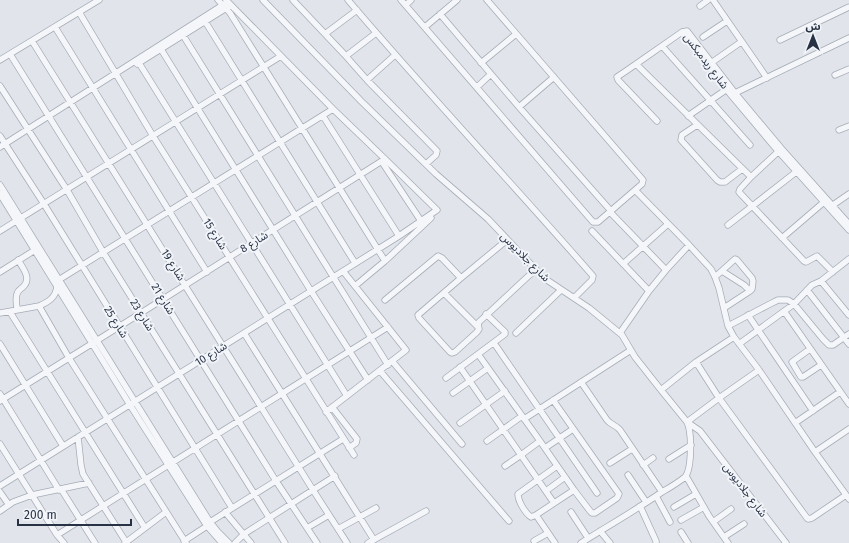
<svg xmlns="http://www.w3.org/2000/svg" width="849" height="543" viewBox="0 0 849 543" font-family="'Fira Sans','Noto Sans Arabic',sans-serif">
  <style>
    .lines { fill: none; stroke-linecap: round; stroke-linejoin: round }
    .minor-casing { stroke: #a6acb6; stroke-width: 7 }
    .minor { stroke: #f5f6f9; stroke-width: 5.5 }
    .labels { text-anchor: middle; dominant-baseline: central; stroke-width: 4; stroke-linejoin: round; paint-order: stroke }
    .street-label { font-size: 11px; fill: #283245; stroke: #f1f4f8 }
  </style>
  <rect width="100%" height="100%" fill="#e1e5eb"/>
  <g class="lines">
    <defs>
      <path id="minor" d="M218,0L230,13L385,261
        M226,0L333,109L385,159L437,210
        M263,0L361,101L436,174L488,219L544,278L589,308L622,335L635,357L661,390L687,422L700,431L786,543
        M293,0L344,54L367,80L437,151L436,155L426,164
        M348,0C428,94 512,183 593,276L592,280L574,298
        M401,0L593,222H598L642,184L643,180L487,0
        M713,0L767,78
        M406,5L411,0
        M700,6L708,0
        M79,12L153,136L354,455
        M440,14L519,107L611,211
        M203,18L355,263
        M55,27L207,272
        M425,27L457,0
        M181,32L388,365
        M682,32L731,95L778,151L849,230
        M325,34L357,10
        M703,37L727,21
        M780,40L849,7
        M32,41L313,490L347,543
        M159,46L311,291L368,380
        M662,46L750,145
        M10,54L276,481L317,543
        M346,56L376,33
        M0,60L99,0
        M139,63L347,396
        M481,63L516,34
        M711,63L741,42
        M137,64L228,7
        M636,64L751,177
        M835,75L849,69
        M367,80L395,55
        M0,86L67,190L103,252L285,543
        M477,87L491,74
        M735,93L849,38
        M519,107L554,77
        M323,116L399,236
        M688,116L727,89
        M657,121L618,80L617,77L626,71L682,32L687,31L735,93L781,148L849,224
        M697,125L682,135L681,140L717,180L720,182H725L742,169
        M839,130L849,126
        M0,136L44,204L232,508
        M0,147L226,3
        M781,149L751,177L740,189L739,192L804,261L806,262L817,256L833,272
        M382,162L421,221
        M0,185L210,522L218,532L229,543
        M635,190L689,245L711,269L715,277L719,288L728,326L734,337L759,370L815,452L849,499
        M0,194L130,405L207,526L222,543
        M833,205L849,194
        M610,212L666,270
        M728,225L796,172
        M0,231L281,56
        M592,231L649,291
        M782,238L824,202
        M507,240L461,278L418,315L419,318L450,352L452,353L455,352L477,332L479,329L478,324L479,322L536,269
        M623,264L668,224
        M722,271L744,285L750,291
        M0,272L35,250
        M715,277L735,259L737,260L752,278L753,281L752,289L750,291L724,308
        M57,281L333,109
        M821,281L849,315
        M355,286L385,261L431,218
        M807,290L849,344
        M444,293L478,327
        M385,300L438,256L442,258L461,278
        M39,306L69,358L186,543
        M17,310C17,305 15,299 17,294C18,290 21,289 23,287C32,279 23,268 18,260
        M784,311L849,404
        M10,312L145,528
        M0,313L39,306C48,302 56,298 57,286
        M748,315L813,411
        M728,326L770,304L778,300H788L794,304L823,339L829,345H833L849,334
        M244,333L374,540
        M516,333L561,290
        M620,333L649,291L666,270L689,245
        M494,343L597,493
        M0,344L63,446
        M739,344L794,304L812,285L821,281L849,259
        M810,349L792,362L801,377H803L821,365
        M478,354L540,441L574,490L590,511L592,513H595L617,498L619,494L553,400
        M392,361L462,444
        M696,362L719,398L807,518L808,519L812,518L846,495
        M460,367L554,503
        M380,371L509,521
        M446,378L505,334V332L486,314
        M581,382L607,420C611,425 616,425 620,430L662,492
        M661,390L696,362L734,337
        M453,393L488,368
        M0,394L59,490
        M0,401L141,313L385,159
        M332,407L357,439L356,443L349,448
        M326,412L406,350L343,271
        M524,419L631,350
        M460,423L505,391
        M795,423L840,392
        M78,437L81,465L83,474L126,542
        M487,441L522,416
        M0,444L57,535L64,543
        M545,448L573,429
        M815,452L849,429
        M669,459L691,445
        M610,463L632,449
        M643,465L653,458
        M505,466L521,455L540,441
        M557,466L518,494C518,501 525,513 531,517L536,515L574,490
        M628,475L646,502
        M686,476L709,516L728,543
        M0,486L399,236L437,210
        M61,489L95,543
        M546,491L565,477
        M0,492L9,505
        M656,496L670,522
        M640,506L656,541V543
        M674,507L696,494
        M0,511L13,502L32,495L89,483
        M225,512L251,543
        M571,512L588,538
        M536,515L555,543
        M681,520L704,507
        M210,522L343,439
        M713,522L731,509
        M307,528L329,515
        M338,529L376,508
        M600,531L610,543
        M681,532L688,543
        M57,535L388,327
        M724,537L744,524
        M184,541L207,526
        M534,541L548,533
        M125,543L166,512
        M235,543L244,534L335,476
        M368,543L426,511
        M581,543C608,526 636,510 662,492C669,488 679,482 685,477C692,469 692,432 687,422L719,398L759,370"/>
    </defs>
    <use href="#minor" class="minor-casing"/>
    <use href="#minor" class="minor"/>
  </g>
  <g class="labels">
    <g class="street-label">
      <text transform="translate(706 61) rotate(53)">شارع ريدمبكس</text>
      <text transform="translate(215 234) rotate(58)">شارع 15</text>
      <text transform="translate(254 242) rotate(-32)">شارع 8</text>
      <text transform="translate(525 257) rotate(45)">شارع جلاديوس</text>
      <text transform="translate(173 265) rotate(58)">شارع 19</text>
      <text transform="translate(163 299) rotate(58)">شارع 21</text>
      <text transform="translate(142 315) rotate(58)">شارع 23</text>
      <text transform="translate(116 322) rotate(58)">شارع 25</text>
      <text transform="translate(211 354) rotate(-32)">شارع 10</text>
      <text transform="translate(745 490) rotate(53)">شارع جلاديوس</text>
    </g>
  </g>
  <g transform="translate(813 36)" stroke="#f1f4f8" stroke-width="3" paint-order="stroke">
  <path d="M0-3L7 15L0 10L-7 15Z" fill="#283245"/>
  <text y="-6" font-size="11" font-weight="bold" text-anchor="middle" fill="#283245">ش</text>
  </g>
  <path d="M18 519v6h113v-6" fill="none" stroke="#283245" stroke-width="2"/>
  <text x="24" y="519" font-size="12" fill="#283245" stroke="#f1f4f8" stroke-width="3" paint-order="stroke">200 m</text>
</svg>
